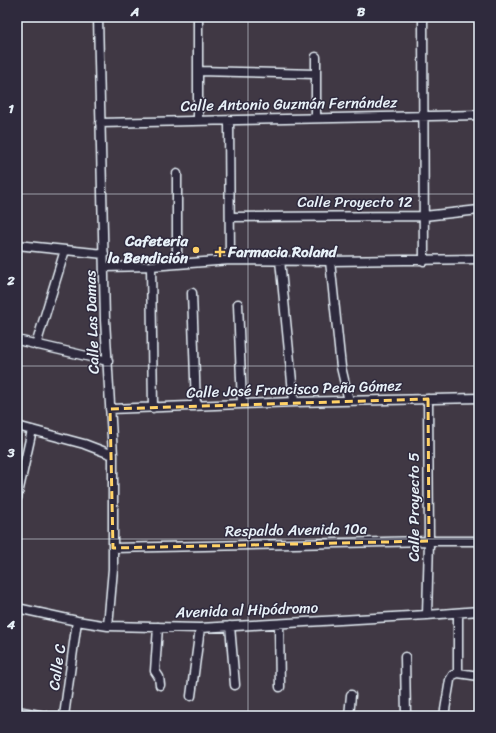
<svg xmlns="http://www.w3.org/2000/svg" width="496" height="733" viewBox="0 0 496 733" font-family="Sriracha,sans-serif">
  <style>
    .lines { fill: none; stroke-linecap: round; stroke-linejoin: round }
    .street-casing { stroke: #e8f1f8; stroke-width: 11 }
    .street { stroke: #2f2a3d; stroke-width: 8 }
    .marked { fill: none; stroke: #ffd166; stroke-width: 3; stroke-dasharray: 8 5; stroke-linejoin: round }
    .grid { fill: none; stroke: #e8f1f8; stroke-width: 1; stroke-opacity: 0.55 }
    .poi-dot { fill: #ffd166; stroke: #2f2a3d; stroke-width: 1.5 }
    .labels { text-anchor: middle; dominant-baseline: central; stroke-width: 3; stroke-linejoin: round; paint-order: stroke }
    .street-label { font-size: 15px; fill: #e8f1f8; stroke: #2f2a3d }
    .poi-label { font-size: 15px; font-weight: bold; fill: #e8f1f8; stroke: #2f2a3d; text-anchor: end }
    .neatline { fill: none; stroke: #e8f1f8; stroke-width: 1.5 }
    .grid-label { font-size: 13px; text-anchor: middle; font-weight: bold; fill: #e8f1f8 }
  </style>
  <rect width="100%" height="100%" fill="#403844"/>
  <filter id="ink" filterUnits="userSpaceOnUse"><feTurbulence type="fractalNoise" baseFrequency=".025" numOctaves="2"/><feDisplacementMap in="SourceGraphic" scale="8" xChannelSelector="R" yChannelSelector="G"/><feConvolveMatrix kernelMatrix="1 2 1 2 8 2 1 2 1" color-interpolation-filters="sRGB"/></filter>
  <g filter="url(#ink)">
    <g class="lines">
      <defs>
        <path id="street" d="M98,17L105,320L113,455V569L108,626
          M198,17V120
          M423,17L424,261
          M316,57V118
          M198,71L315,74
          M229,120L230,260
          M100,123L479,115
          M177,174V263
          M230,217L424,216L479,210
          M17,245L104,254
          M280,260L294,402
          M330,261L341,367L349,401
          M151,266L153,408
          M104,267L151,266L230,260L330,261L479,259
          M192,293L196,406
          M238,304L242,404
          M17,340L108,361
          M36,345L65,250
          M110,409L294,402L479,398
          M17,426L84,444L113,455
          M17,498L32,430
          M113,548L429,541H479
          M17,608L77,621L108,626L200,628L427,615L479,611
          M458,613V673
          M427,615L429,541L428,399
          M279,624L280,687
          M230,626L235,685
          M158,627L155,671L159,677L160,685
          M405,657L406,716
          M191,696L200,628
          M17,711L45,716
          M64,716L77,621
          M349,716L351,695
          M444,716L450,680L453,675L458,673L479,676"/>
      </defs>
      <use href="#street" class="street-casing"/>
      <use href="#street" class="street"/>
    </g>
  </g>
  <path class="marked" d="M428,399L429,541L113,548L110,409Z"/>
  <path class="grid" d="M248,17V716M17,194H479M17,366H479M17,539H479"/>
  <g class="poi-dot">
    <circle cx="196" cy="250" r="4"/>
    <path d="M218 246h4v4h4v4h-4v4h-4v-4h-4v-4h4z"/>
  </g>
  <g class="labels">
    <g class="street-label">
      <text transform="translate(289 104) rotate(-1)">Calle Antonio Guzmán Fernández</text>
      <text x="355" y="202">Calle Proyecto 12</text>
      <text transform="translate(92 322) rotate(-92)">Calle Las Damas</text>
      <text transform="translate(294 389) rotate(-2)">Calle José Francisco Peña Gómez</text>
      <text transform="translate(414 507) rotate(-90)">Calle Proyecto 5</text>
      <text transform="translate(296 530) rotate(-1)">Respaldo Avenida 10a</text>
      <text transform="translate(247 610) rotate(-2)">Avenida al Hipódromo</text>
      <text transform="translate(57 667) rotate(-82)">Calle C</text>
    </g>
    <g class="poi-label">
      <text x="188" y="241">Cafeteria<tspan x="188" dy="17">la Bendición</tspan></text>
      <text x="228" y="252" text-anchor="start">Farmacia Roland</text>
    </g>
  </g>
  <rect width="496" height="733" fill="none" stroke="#2f2a3d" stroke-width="44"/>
  <rect x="22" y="22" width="452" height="689" class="neatline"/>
  <g class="grid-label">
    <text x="135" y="16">A</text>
    <text x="361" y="16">B</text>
    <text x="11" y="113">1</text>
    <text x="11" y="285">2</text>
    <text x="11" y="457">3</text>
    <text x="11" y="629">4</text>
  </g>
</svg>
